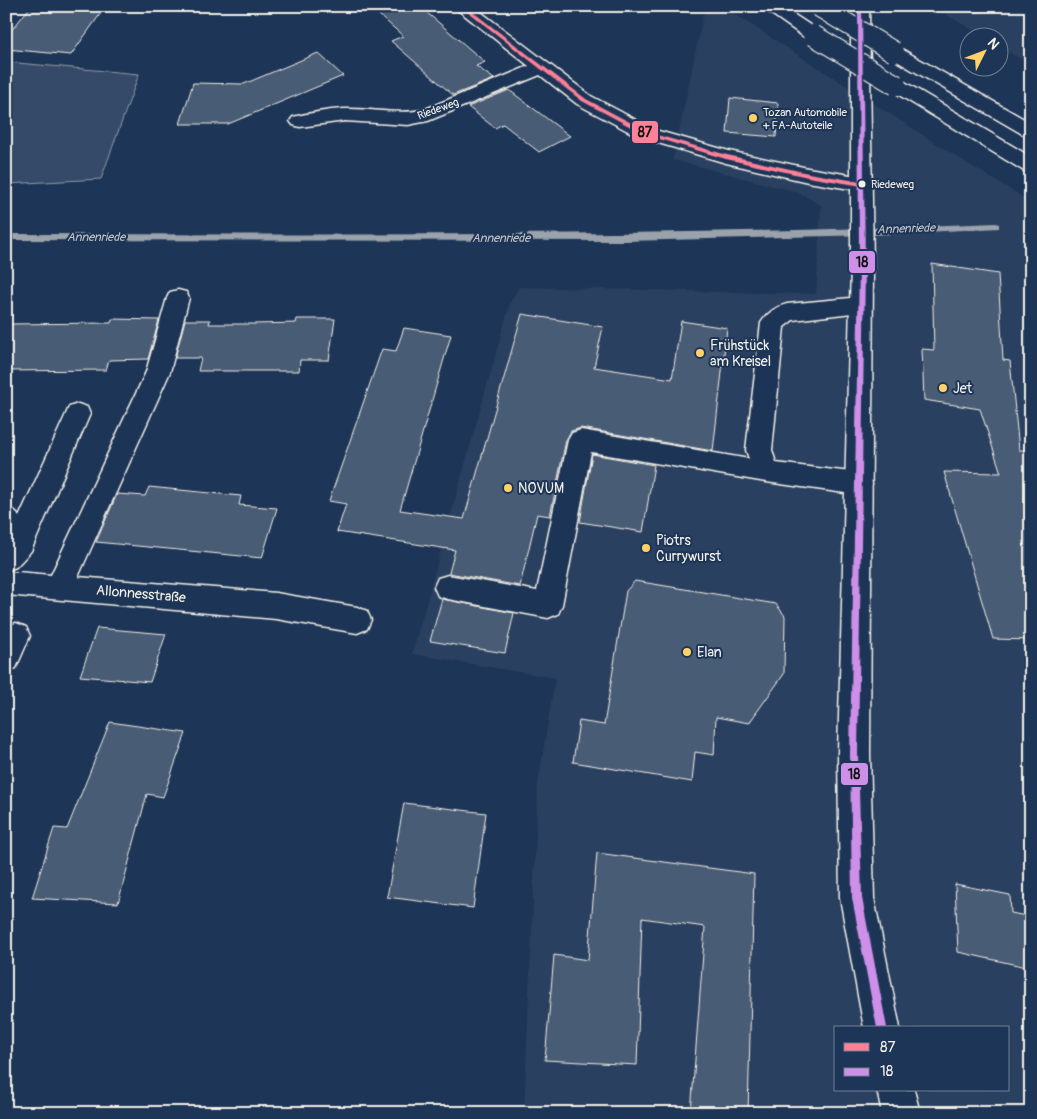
<svg xmlns="http://www.w3.org/2000/svg" width="1037" height="1119" viewBox="0 0 1037 1119" font-family="Pangolin,sans-serif">
  <style>
    .built { fill: #2a4060; fill-rule: evenodd }
    .green { fill: #354a67; stroke: #949ea8 }
    .lines { fill: none; stroke-linecap: round; stroke-linejoin: round }
    .stream { fill: #9aa2ab; fill-rule: evenodd }
    .building { fill: #485b74; stroke: #f4f1e8 }
    .minor-casing { stroke: #f4f1e8; stroke-width: 3 }
    .major-casing { stroke: #f4f1e8; stroke-width: 3 }
    .highway-casing { stroke: #f4f1e8; stroke-width: 3 }
    .minor { fill: #1d3557; fill-rule: evenodd }
    .major { fill: #1d3557; fill-rule: evenodd }
    .highway { fill: #1d3557; fill-rule: evenodd }
    .highway-bridge-casing { stroke: #f4f1e8; stroke-width: 22; stroke-linecap: butt }
    .highway-bridge { stroke: #1d3557; stroke-width: 20 }
    .bus-1-casing { stroke: #1d3557; stroke-width: 3 }
    .bus-2-casing { stroke: #1d3557; stroke-width: 3 }
    .bus-1 { fill: #ff8098; fill-rule: evenodd }
    .bus-2 { fill: #ce8fe9; fill-rule: evenodd }
    .poi-dot { fill: #ffd166; stroke: #1d3557; stroke-width: 2 }
    .bus-dot { fill: #f4f1e8; stroke: #1d3557; stroke-width: 2 }
    .labels { text-anchor: middle; dominant-baseline: central; stroke-width: 4; stroke-linejoin: round; paint-order: stroke }
    .far-street-label { font-size: 11px; fill: #f4f1e8; stroke: #1d3557 }
    .far-poi-label { font-size: 11px; fill: #f4f1e8; stroke: #1d3557; text-anchor: start }
    .far-bus-label { font-size: 11px; fill: #f4f1e8; stroke: #1d3557; text-anchor: start }
    .far-water-label { font-size: 12px; font-style: italic; fill: #c0c3c4; stroke: #1d3557 }
    .poi-label { font-size: 14px; fill: #f4f1e8; stroke: #1d3557; text-anchor: start }
    .street-label { font-size: 14px; fill: #f4f1e8; stroke: #1d3557 }
    .line-badge { stroke: #1d3557; stroke-width: 2 }
    .pale-badge-label { font-size: 14px; text-anchor: middle; font-weight: bold; fill: #111 }
  </style>
  <rect width="100%" height="100%" fill="#1d3557"/>
  <filter id="ink" filterUnits="userSpaceOnUse"><feTurbulence type="fractalNoise" baseFrequency=".02" numOctaves="2"/><feDisplacementMap in="SourceGraphic" scale="10" xChannelSelector="R" yChannelSelector="G"/><feConvolveMatrix kernelMatrix="1 2 1 2 8 2 1 2 1" color-interpolation-filters="sRGB"/></filter>
  <g filter="url(#ink)">
    <path class="built" d="M705,6H722L965,162L1031,202V1113H524L538,784L555,678L412,654L510,303L519,287L816,294L821,205L797,192L673,160ZM836,1028H1008V1090H836Z
      M932,6H1031V65L1000,47V38L984,37Z"/>
    <path class="green" d="M6,62L139,74L101,179L6,184Z"/>
    <g class="lines">
      <path class="stream" d="M996,223L999,224V228L873,235L625,241L6,240V234C336,234 666,238 996,223Z"/>
    </g>
    <path class="building" d="M31,6H106L71,55L6,49V37Z
      M369,6H419L485,62L476,66L494,79L453,95L391,41L403,36Z
      M318,53L343,76L228,124H180L193,83L244,84Z
      M509,90L570,136L539,152L503,124L495,128L468,107Z
      M730,98L778,103L776,137L727,133Z
      M932,264L998,274L1003,360L1010,361L1019,450H1031V640L993,639L944,472L1001,473L980,409L924,400L922,349L934,350Z
      M522,314L603,327L594,367L672,379L681,321L727,328L713,451L581,428L571,431L566,440L550,516L537,514L520,586L449,573L455,550L337,532L346,504L329,501L382,349L396,351L404,328L451,335L400,510L464,519Z
      M112,319L159,320L148,359L109,360L106,370L6,371V324L111,323Z
      M297,319H335L329,360H300L299,371H198L201,358H175L185,320H210L209,324H254L296,323Z
      M592,454L654,465L643,532L580,522Z
      M149,487L241,496L239,505L277,508L262,558L96,542L117,494L145,496Z
      M635,581L776,604L785,616L784,674L749,723L716,717L714,755L695,752L692,782L573,762L579,721L604,725L626,591Z
      M442,599L514,613L505,653L430,641Z
      M97,628L166,634L150,682L80,676Z
      M110,722L186,733L163,797L147,794L118,903L32,898L54,828L67,829Z
      M404,803L486,813L473,908L387,897Z
      M597,853L754,874L748,1113H691L705,927L642,918L637,1065L545,1060L554,955L588,960Z
      M955,884L1010,895L1011,913L1031,917V968L958,952Z"/>
    <g class="lines">
      <defs>
        <path id="minor" d="M453,6H473L591,96L655,130L729,151L808,168L862,177L869,179L872,184L869,189L862,191L808,182L726,163L641,138L577,104L540,75L428,121L408,125L345,121L300,127L293,125L290,121L293,117C309,113 327,110 344,109C371,108 396,115 423,110L529,66Z
          M966,6H993L990,10L975,11L969,10Z
          M178,290L186,292L189,298L170,372L78,577L276,593L357,607L367,611L371,620L367,629L357,633L276,619L6,595V571L51,575L146,372L167,298L170,292Z
          M861,297L869,299L872,305L869,311L793,320L784,327L772,450L776,463L859,473L868,476L872,484L868,492L859,495L766,482L591,452L562,605L558,614L548,618L448,599L438,596L434,587L438,578L448,575L537,591L568,440L572,433L581,430L749,459L746,450L761,323C767,313 776,307 787,304Z
          M78,404L87,407L90,414L31,551L16,567L6,571V508L15,511L19,517L66,414L69,407Z
          M16,623L26,627L30,636L16,668L6,672V627Z"/>
        <path id="major" d="M851,6H869L873,266L870,754L874,898L900,1028H864L840,898L838,754L851,266Z
          M877,1090H914L920,1113H882Z"/>
        <path id="highway" d="M760,6H781L819,31L822,35L819,39L813,40L807,39Z
          M894,47L900,48L1031,123V137L1024,135L888,56L885,52L888,48Z
          M896,79L903,81L1031,157V172L1024,171L889,89L887,85L889,81Z"/>
      </defs>
      <use href="#minor" class="minor-casing"/>
      <use href="#major" class="major-casing"/>
      <use href="#highway" class="highway-casing"/>
      <use href="#minor" class="minor"/>
      <use href="#major" class="major"/>
      <use href="#highway" class="highway"/>
      <defs>
        <path id="highway-bridge" d="M818,6L894,52
          M813,35L896,85"/>
      </defs>
      <use href="#highway-bridge" class="highway-bridge-casing"/>
      <use href="#highway-bridge" class="highway-bridge"/>
      <defs>
        <path id="bus-1" d="M460,6H465L586,99L650,133L727,155L808,173L862,182L865,184L862,186L808,177L726,159L646,135L582,101Z"/>
        <path id="bus-2" d="M858,6H862L865,266L858,754L862,898L887,1028H877L852,898L850,754L859,266Z"/>
      </defs>
      <use href="#bus-1" class="bus-1-casing"/>
      <use href="#bus-2" class="bus-2-casing"/>
      <use href="#bus-1" class="bus-1"/>
      <use href="#bus-2" class="bus-2"/>
    </g>
  </g>
  <g class="poi-dot">
    <circle cx="753" cy="118" r="5"/>
    <circle cx="700" cy="353" r="5"/>
    <circle cx="943" cy="388" r="5"/>
    <circle cx="508" cy="488" r="5"/>
    <circle cx="646" cy="548" r="5"/>
    <circle cx="687" cy="652" r="5"/>
  </g>
  <circle class="bus-dot" cx="862" cy="184" r="4.5"/>
  <g class="labels">
    <g class="far-street-label">
      <text transform="translate(438 109) rotate(-20)">Riedeweg</text>
    </g>
    <g class="far-poi-label">
      <text x="763" y="112">Tozan Automobile<tspan x="763" dy="13">+ FA-Autoteile</tspan></text>
    </g>
    <g class="far-bus-label">
      <text x="871" y="184">Riedeweg</text>
    </g>
    <g class="far-water-label">
      <text transform="translate(906 229) rotate(-2)">Annenriede</text>
      <text x="96" y="237">Annenriede</text>
      <text x="501" y="238">Annenriede</text>
    </g>
    <g class="poi-label">
      <text x="710" y="345">Frühstück<tspan x="710" dy="16">am Kreisel</tspan></text>
      <text x="953" y="388">Jet</text>
      <text x="518" y="488">NOVUM</text>
      <text x="656" y="540">Piotrs<tspan x="656" dy="16">Currywurst</tspan></text>
      <text x="697" y="652">Elan</text>
    </g>
    <g class="street-label">
      <text transform="translate(141 594) rotate(5)">Allonnesstraße</text>
    </g>
  </g>
  <g class="line-badge">
    <rect x="631" y="120" width="28" height="24" rx="5" fill="#ff8098"/>
    <rect x="848" y="250" width="28" height="24" rx="5" fill="#ce8fe9"/>
    <rect x="840" y="762" width="29" height="24" rx="5" fill="#ce8fe9"/>
  </g>
  <g class="pale-badge-label">
    <text x="645" y="137">87</text>
    <text x="862" y="267">18</text>
    <text x="854" y="779">18</text>
  </g>
  <rect width="1037" height="1119" fill="none" stroke="#1d3557" stroke-width="25"/>
  <rect x="12" y="12" width="1012" height="1094" fill="none" stroke="#f4f1e8" stroke-width="2" filter="url(#ink)"/>
  <rect x="834" y="1026" width="175" height="65" fill="#1d3557" stroke="#738091"/>
  <rect x="844" y="1043" width="25" height="8" fill="#ff8098" stroke="#738091"/>
  <text x="880" y="1052" font-size="15" fill="#f4f1e8">87</text>
  <rect x="844" y="1068" width="25" height="8" fill="#ce8fe9" stroke="#738091"/>
  <text x="880" y="1076" font-size="15" fill="#f4f1e8">18</text>
  <g transform="translate(984 52) rotate(48)"><circle r="24" fill="#1d3557" stroke="#738091"/>
  <path d="M0-4L9 19L0 12L-9 19Z" fill="#ffd166"/>
  <text y="-8" font-size="14" font-weight="bold" text-anchor="middle" fill="#f4f1e8">N</text>
  </g>
</svg>
